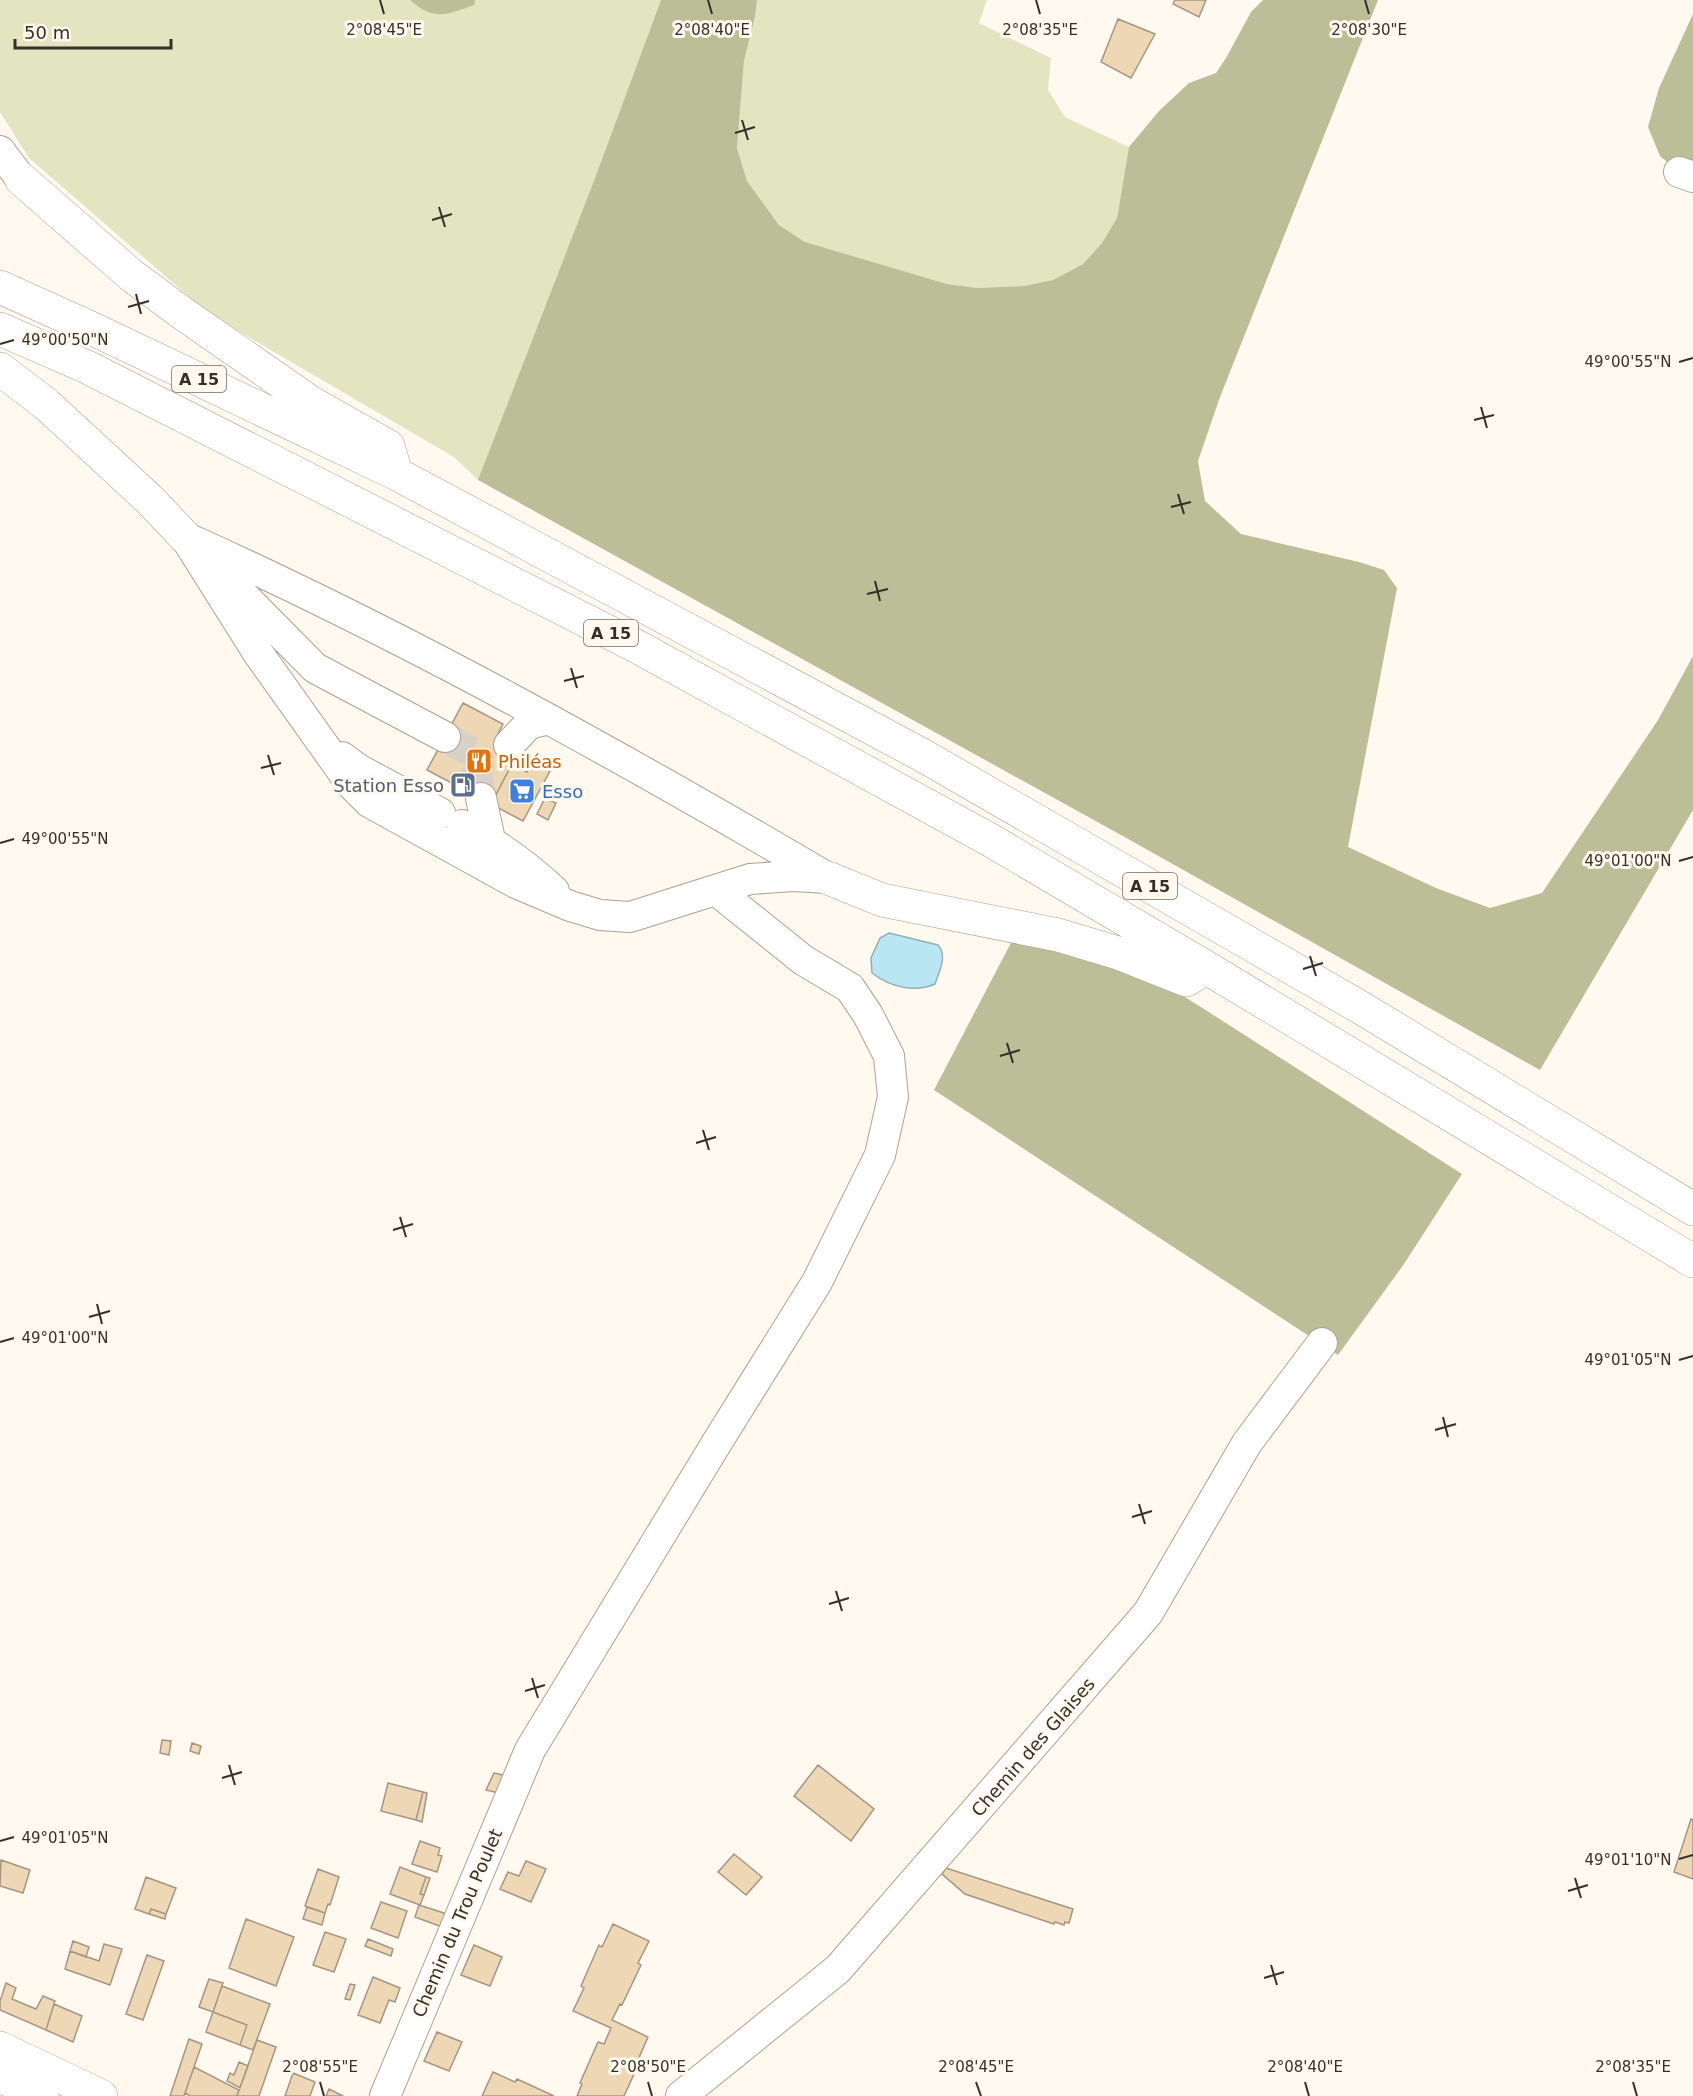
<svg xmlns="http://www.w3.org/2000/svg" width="1693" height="2096" viewBox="0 0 1693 2096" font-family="'DejaVu Sans',sans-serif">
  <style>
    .green { fill: #e3e5c0 }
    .forest { fill: #bcbe98 }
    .water { fill: #b8e7f3; stroke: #91b0b6; stroke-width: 1.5 }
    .building { fill: #eed7b5; stroke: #a49682; stroke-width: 1.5 }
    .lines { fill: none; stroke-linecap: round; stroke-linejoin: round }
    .minor-tunnel { stroke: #d7d1c8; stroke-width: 30; stroke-dasharray: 30 15; stroke-linecap: butt }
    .minor-casing { stroke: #afa18d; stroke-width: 32 }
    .major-casing { stroke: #afa18d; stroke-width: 34 }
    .highway-casing { stroke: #afa18d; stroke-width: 34 }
    .minor { stroke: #fff; stroke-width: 30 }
    .major { stroke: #fff; stroke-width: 33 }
    .highway { stroke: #fff; stroke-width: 33 }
    .ticks { fill: none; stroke: #352f27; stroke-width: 2 }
    .labels { text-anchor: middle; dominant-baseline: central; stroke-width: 6; stroke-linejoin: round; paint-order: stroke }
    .shield { fill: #fff9f0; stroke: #726c63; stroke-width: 1.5 }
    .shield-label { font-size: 16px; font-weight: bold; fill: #352f27 }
    .food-label { font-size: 18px; fill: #c56008; stroke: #fff9f0; text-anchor: start }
    .service-label { font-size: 18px; fill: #4e5e75; stroke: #fff9f0; text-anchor: end }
    .shop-label { font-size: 18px; fill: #366cbe; stroke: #fff9f0; text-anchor: start }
    .street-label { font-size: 18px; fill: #352f27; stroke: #fff9f0 }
    .ticks-label { font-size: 15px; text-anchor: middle; fill: #352f27; stroke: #fff9f0; stroke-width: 6; stroke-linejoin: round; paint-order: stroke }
  </style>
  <rect width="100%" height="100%" fill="#fff9f0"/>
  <path class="green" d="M0,0H661L592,186L540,338L478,480L454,457L209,314L29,158L0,112Z
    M757,0H987L979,23L1051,58L1048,90L1065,117L1129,147L1117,218L1102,243L1083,264L1053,280L1024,286L977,288L947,284L804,242L779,225L747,181L737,148L744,61L755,17Z"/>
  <path class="forest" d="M410,0H475L474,5C447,15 433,21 410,0Z
    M661,0H757L755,17L744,61L737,148L747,181L779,225L805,242L947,284L977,288L1024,286L1053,280L1083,264L1102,243L1117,218L1129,147L1159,111L1189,83L1216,73L1226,58L1251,12L1263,0H1378L1220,397L1198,461L1205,501L1241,534L1359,562L1384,570L1397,588L1348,847L1436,888L1490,908L1542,893L1658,720L1693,656V810L1540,1070L1121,835L478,480L592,186Z
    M1693,14V173L1679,172L1660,156L1648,127L1659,88Z
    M1013,939L1132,974L1182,995L1462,1174L1404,1264L1338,1355L934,1090Z"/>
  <path class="water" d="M889,933L938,945C948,956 939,971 935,984C914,993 890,987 872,973L871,958L880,938Z"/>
  <path class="building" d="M1175,0H1206L1199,17L1173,4Z
    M1118,19L1155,34L1131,78L1101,62Z
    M463,703L503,724L496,738L535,759L527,772L512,764L491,804L427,770Z
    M533,762L550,771L523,821L491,804L512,764L527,772Z
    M545,798L556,803L548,820L537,814Z
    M162,1740L171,1741L169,1755L160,1753Z
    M192,1743L201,1746L199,1754L190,1751Z
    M818,1765L874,1809L851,1841L794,1796Z
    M494,1773L516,1778L507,1795L486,1790Z
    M388,1783L423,1792L416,1820L381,1811Z
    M423,1792L427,1793L422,1822L416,1820Z
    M1691,1819L1693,1820V1879L1674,1872Z
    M420,1841L440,1848L438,1855L442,1856L437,1872L412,1864Z
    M734,1854L762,1877L746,1895L718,1872Z
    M1,1860L30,1870L23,1893L0,1886Z
    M526,1861L546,1869L531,1902L500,1889L508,1872L519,1876Z
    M400,1867L426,1877L420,1894L424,1895L420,1905L390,1894Z
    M946,1868L1073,1909L1069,1923L1065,1922L1064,1925L1055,1922L1054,1924L965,1894L942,1874Z
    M318,1869L339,1877L330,1905L328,1904L325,1913L305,1906Z
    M146,1877L176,1888L166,1914L151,1909L149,1914L135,1909Z
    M426,1877L430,1878L424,1895L420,1894Z
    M381,1902L407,1911L398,1938L371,1928Z
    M419,1905L447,1914L442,1927L415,1917Z
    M307,1907L325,1913L322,1925L303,1919Z
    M151,1909L166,1914L165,1919L149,1914Z
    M246,1919L294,1937L276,1986L229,1968Z
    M613,1924L649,1941L638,1963L641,1965L622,2005L620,2004L612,2020L648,2037L638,2060L640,2061L624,2096H577L582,2084L580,2083L598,2042L604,2044L611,2028L573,2011L584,1988L581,1986L599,1945L602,1947Z
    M325,1932L346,1939L334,1972L313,1965Z
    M368,1939L393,1949L391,1956L365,1946Z
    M73,1941L89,1947L86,1957L70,1951Z
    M104,1944L122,1949L110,1985L65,1969L70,1951L99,1961Z
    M474,1945L502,1957L490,1986L461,1975Z
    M147,1955L164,1961L143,2020L126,2014Z
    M373,1977L400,1988L395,2002L389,2000L380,2023L358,2015Z
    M209,1979L223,1983L213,2012L199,2007Z
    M6,1983L16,1988L12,1999L36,2009L43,1996L55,2001L46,2030L0,2010V2001Z
    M350,1984L355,1985L350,2000L345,1999Z
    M222,1986L270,2004L253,2050L240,2045L247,2025L213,2012Z
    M54,2004L82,2016L73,2042L46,2030Z
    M213,2012L247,2025L240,2045L206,2032Z
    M437,2032L462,2042L449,2071L424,2061Z
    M189,2039L202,2044L194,2067L184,2096H170Z
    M257,2040L276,2047L259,2096H237Z
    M239,2062L248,2066L240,2088L227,2081L230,2073L234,2075Z
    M194,2067L239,2090L237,2096H190L185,2093Z
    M493,2072L515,2082L517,2079L554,2096H482Z
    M293,2073L315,2082L310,2096H285Z
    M329,2089L343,2096H326Z"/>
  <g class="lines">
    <path class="minor-tunnel" d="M445,737L473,753L481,798"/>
    <defs>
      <path id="minor" d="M0,151L21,179
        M1679,172L1693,177
        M185,537L258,653L352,785L369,802L516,883L570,906L600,915L630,917L750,879L793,876L828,878
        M185,537C405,636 615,753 823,875
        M223,575L315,668L445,737
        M509,745L529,724L549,719
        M342,757L358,769L440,813
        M481,798L490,840
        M462,825C497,844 525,864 554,891
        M385,2096L530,1750L716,1444L817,1282L880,1155L893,1097L889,1056L868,1015L850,988L803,960L717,891
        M681,2096L838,1969L1148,1613L1247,1443L1322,1343"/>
      <path id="major" d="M0,2048L101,2096
        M0,2076L42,2096"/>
      <path id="highway" d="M21,179L131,275L182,313L310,402L388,446L395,470
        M0,287L93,329L397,474L922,755L1358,1006L1693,1209
        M0,329L87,367L636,646L992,841L1207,968L1693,1261
        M0,369L46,404L150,500L185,537
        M828,878L882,900L1058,935L1118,953L1186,980L1207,968"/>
    </defs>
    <use href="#minor" class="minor-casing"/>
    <use href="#major" class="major-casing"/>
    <use href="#highway" class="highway-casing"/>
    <use href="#minor" class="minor"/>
    <use href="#major" class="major"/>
    <use href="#highway" class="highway"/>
  </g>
  <path class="ticks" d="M380,0L384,14M708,0L712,14M1036,0L1040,14M1365,0L1369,14M742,120L748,140M735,133L755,127M439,207L445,227M432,220L452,214M136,294L141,314M128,307L149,301M0,344L14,340M1679,362L1693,358M1481,407L1487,428M1474,420L1494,415M1178,494L1184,514M1171,507L1191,502M875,581L880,601M867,594L888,589M571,668L577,688M564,681L584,676M268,755L274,775M261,768L281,763M0,843L14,839M1679,861L1693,857M1310,956L1316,976M1303,969L1323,963M1007,1043L1013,1063M1000,1056L1020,1050M703,1130L709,1150M696,1143L716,1137M400,1217L406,1237M393,1230L413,1224M97,1304L102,1324M89,1317L110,1311M0,1342L14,1338M1679,1360L1693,1356M1443,1417L1448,1437M1435,1430L1456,1424M1139,1504L1145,1524M1132,1517L1152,1511M836,1591L842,1611M829,1604L849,1598M532,1678L538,1698M525,1691L545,1685M229,1765L235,1785M222,1778L242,1772M0,1841L14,1837M1679,1859L1693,1855M1575,1878L1581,1898M1568,1891L1588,1885M1271,1965L1277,1985M1264,1978L1284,1972M320,2082L324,2096M648,2082L652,2096M976,2082L981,2096M1305,2082L1309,2096M1633,2082L1637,2096"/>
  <defs>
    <symbol id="restaurant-square" viewBox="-11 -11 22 22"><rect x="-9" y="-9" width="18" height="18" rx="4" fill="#e8710a" stroke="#fff9f0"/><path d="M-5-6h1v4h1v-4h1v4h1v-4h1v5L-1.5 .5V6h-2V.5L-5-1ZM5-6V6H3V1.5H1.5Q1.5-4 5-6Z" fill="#fff"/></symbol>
    <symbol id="fuel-square" viewBox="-11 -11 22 22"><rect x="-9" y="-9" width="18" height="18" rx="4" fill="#5c6f8a" stroke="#fff9f0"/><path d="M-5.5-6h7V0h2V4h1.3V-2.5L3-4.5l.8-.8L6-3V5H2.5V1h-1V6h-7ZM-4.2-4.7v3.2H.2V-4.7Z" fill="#fff"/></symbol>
    <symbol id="supermarket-square" viewBox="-11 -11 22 22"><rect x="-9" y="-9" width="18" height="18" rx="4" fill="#3f7fe0" stroke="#fff9f0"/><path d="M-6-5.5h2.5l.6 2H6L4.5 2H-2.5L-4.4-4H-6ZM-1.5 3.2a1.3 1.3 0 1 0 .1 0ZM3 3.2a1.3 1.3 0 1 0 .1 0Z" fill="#fff"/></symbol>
  </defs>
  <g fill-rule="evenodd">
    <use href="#restaurant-square" x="464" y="746" width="30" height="30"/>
    <use href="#fuel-square" x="448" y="770" width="30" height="30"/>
    <use href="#supermarket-square" x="507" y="776" width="30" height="30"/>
  </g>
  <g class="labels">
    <g class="shield">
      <rect x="172" y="366" width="54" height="26" rx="4.5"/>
      <rect x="584" y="620" width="54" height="26" rx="4.5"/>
      <rect x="1123" y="873" width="54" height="26" rx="4.5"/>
    </g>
    <g class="shield-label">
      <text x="199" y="379">A 15</text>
      <text x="611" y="633">A 15</text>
      <text x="1150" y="886">A 15</text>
    </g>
    <g class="food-label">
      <text x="498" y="761">Philéas</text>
    </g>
    <g class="service-label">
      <text x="444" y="785">Station Esso</text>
    </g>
    <g class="shop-label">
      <text x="542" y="791">Esso</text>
    </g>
    <g class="street-label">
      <text transform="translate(1033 1747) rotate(-49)">Chemin des Glaises</text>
      <text transform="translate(457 1923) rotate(-67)">Chemin du Trou Poulet</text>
    </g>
  </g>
  <g class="ticks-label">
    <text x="384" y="35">2°08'45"E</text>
    <text x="712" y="35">2°08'40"E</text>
    <text x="1040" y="35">2°08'35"E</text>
    <text x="1369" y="35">2°08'30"E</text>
    <text x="65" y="345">49°00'50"N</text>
    <text x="1628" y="367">49°00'55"N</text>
    <text x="65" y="844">49°00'55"N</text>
    <text x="1628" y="866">49°01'00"N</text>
    <text x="65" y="1343">49°01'00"N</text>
    <text x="1628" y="1365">49°01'05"N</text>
    <text x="65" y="1843">49°01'05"N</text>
    <text x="1628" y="1865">49°01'10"N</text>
    <text x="320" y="2072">2°08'55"E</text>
    <text x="648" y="2072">2°08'50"E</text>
    <text x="976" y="2072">2°08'45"E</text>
    <text x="1305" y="2072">2°08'40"E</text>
    <text x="1633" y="2072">2°08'35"E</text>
  </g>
  <path d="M15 39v9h156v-9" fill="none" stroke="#352f27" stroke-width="3"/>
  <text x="24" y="39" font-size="18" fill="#352f27" stroke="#fff9f0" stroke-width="4.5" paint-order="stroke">50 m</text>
</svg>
